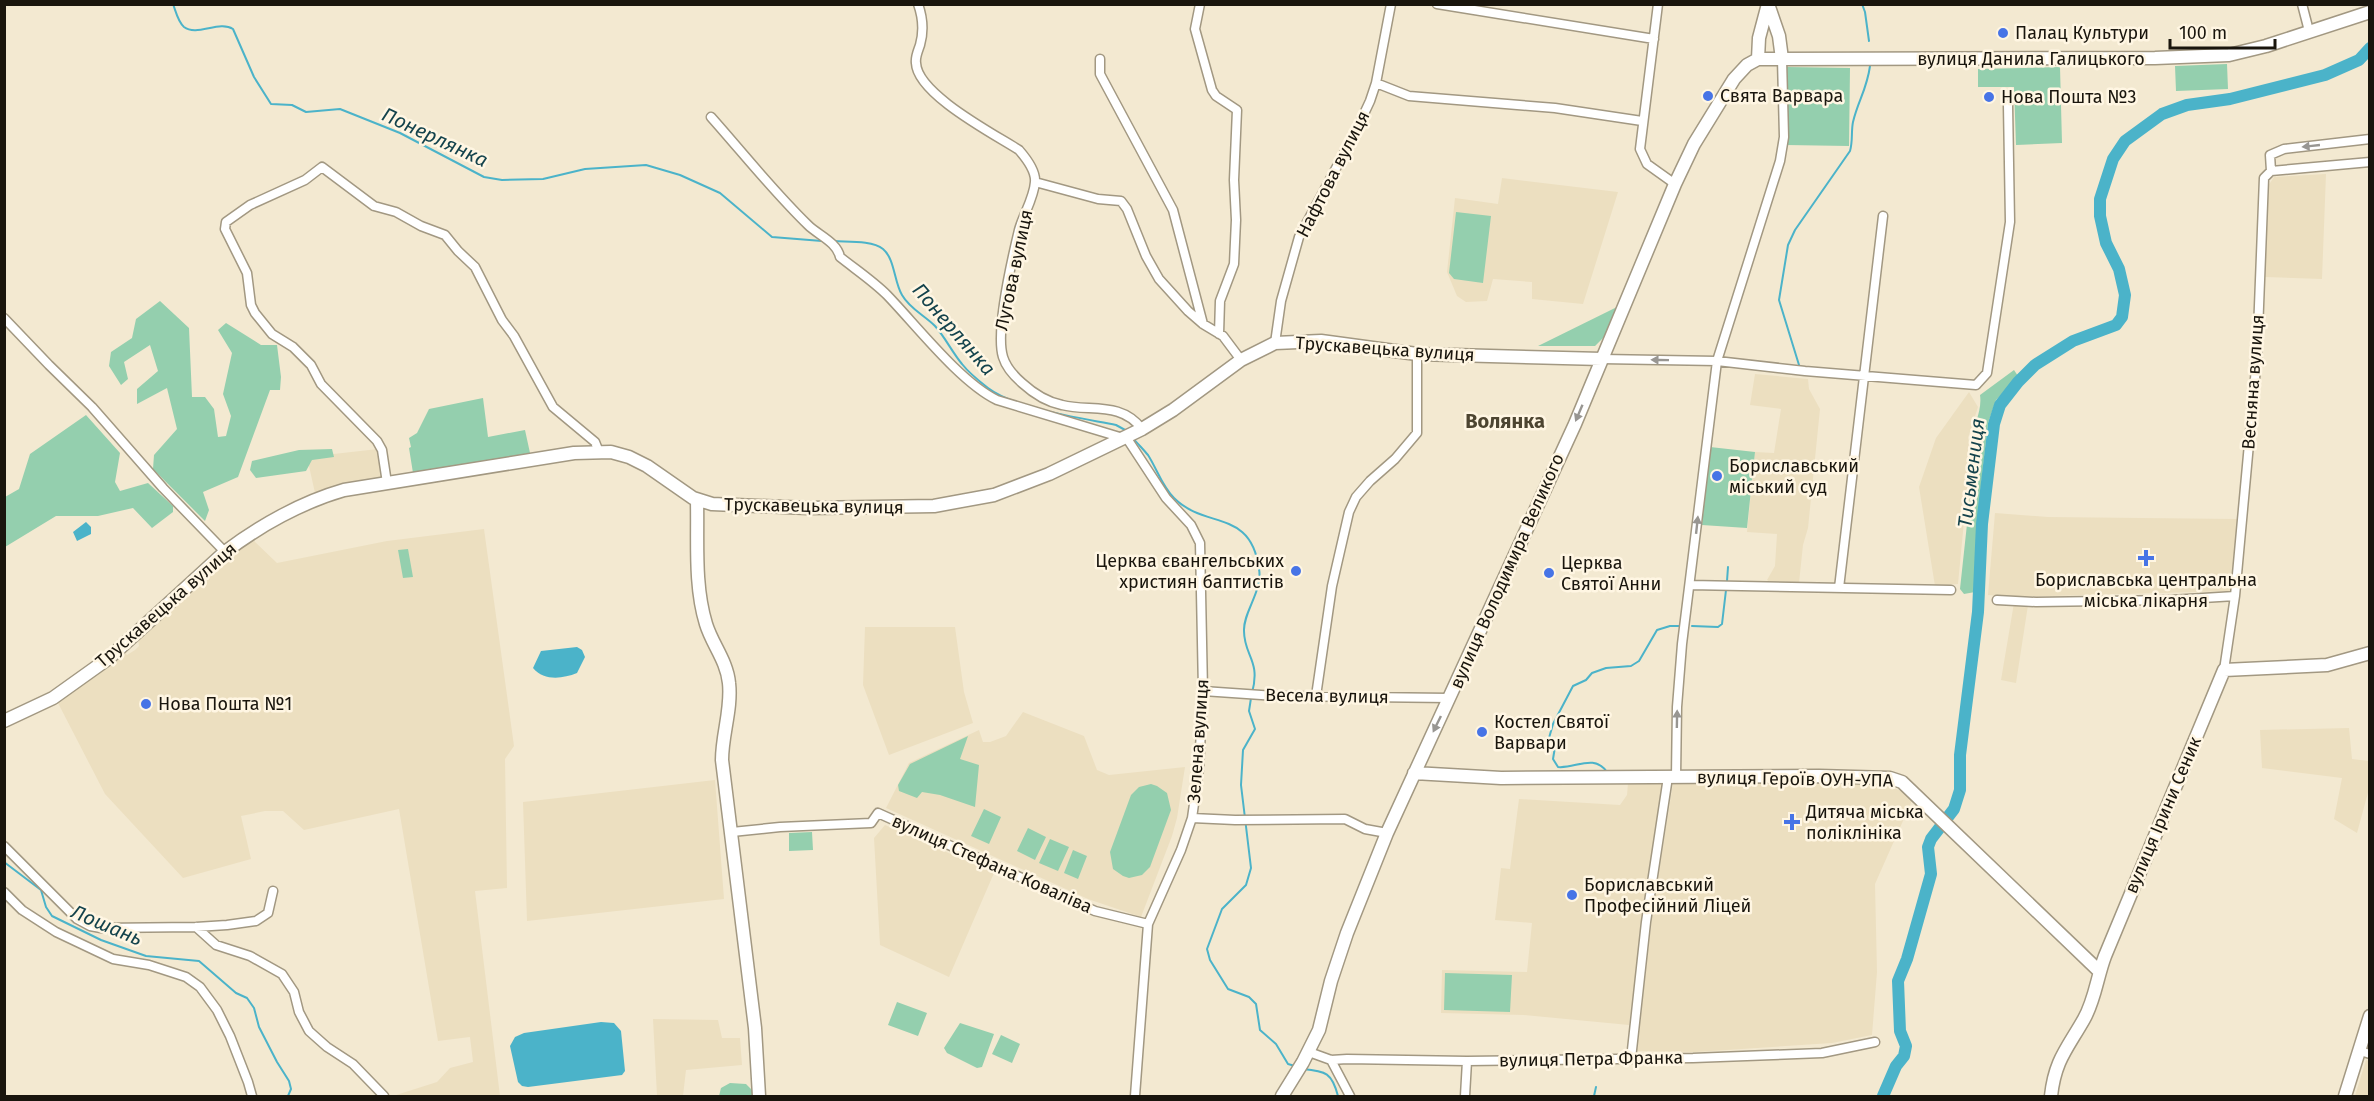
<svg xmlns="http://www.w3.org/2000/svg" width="2374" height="1101" viewBox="0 0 2374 1101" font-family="'Fira Sans',sans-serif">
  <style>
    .built { fill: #ecdfc0 }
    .green { fill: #94cfae }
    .water { fill: #4bb3c9 }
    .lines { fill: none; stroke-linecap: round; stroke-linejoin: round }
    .stream { stroke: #4bb3c9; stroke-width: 2 }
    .river { stroke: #4bb3c9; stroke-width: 12 }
    .street-casing { stroke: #a29882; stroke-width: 11 }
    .secondary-casing { stroke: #a29882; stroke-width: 15 }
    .street { stroke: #fff; stroke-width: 8 }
    .secondary { stroke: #fff; stroke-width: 12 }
    .oneway { fill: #989692 }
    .poi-dot { fill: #4774e6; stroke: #fff6e3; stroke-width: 2 }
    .labels { text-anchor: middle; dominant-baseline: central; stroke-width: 5; stroke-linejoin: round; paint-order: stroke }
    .poi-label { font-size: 18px; fill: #19150d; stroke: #fff6e3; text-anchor: start }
    .street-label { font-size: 18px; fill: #19150d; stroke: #fff6e3 }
    .water-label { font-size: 20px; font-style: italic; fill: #14434c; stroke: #fff6e3 }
    .neighbourhood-label { font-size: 20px; font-weight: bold; fill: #4d4531; stroke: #fff6e3 }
  </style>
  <rect width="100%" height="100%" fill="#f3e9d1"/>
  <path class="built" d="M2326,174L2322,279L2265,277L2268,186L2274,177Z
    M1502,178L1618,192L1583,304L1532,299V282L1493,279L1487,301L1466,302L1457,296L1447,272L1455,198L1498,204Z
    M1755,374L1808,379L1809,389L1820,409L1808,528L1803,545L1799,583L1770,582L1767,580L1775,566L1777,534L1747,532L1755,452L1774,453L1781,409L1750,405Z
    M1969,392L1978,407L1968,438L1971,448L1958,584L1935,586L1919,487L1936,438Z
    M378,449L383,478L315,493L307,457Z
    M1995,513L2048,517L2237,519L2232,591L2013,597L1988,595Z
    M484,529L514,746L505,759L507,888L475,891L500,1096H393L437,1082L450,1068L473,1062L470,1037L438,1041L399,809L304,830L283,811H265L241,816L251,859L183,878L105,794L58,703L124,652L127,655L135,650L139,646L138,639L251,538L277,563L387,541Z
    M2014,603L2028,605L2016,683L2001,680Z
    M865,627H955L964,692L973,723L889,755L863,685Z
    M1023,712L1084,736L1097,770L1109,775L1185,767L1177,818L1172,836L1141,917L1088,899L886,808L909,763L979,730L983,742H990L1006,736Z
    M2349,728L2352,759L2369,761V789L2357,833L2334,819L2342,778L2262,768L2260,730Z
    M715,780L724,899L527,921L523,802Z
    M1878,782L1914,796L1875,884L1877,972L1872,1035L1832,1043L1696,1052L1637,1051L1652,917L1673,783Z
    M1628,783L1662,784L1629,1025L1524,1015L1441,1013L1442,970L1527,972L1532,923L1495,920L1501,868L1510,869L1519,799L1620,805L1627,795Z
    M885,825L994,873L949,977L880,945L874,838Z
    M653,1019L718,1020L722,1038H740L742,1065L686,1070L683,1096H657Z
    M2366,1060L2369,1061V1096H2355Z"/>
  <path class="green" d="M2227,64L2228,89L2176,91L2175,66Z
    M1787,67L1850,68L1849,146L1786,145Z
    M2060,67L2062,143L2016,145L2014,87H1978V69Z
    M1456,212L1491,216L1483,283L1454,279L1449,273Z
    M160,301L189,328L192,397H205L214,409L218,437L226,436L231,416L223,394L232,353L218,330L226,323L261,345H277L281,377L280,390H270L238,477L203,492L209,510L205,521L153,469L154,455L177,429L167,388L137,404V389L158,371L150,345L124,362L128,379L121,385L109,366L111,352L132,338L136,319Z
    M1617,307L1604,337L1595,346H1538Z
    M2014,370L2018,376L1996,400L1988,423L1977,523L1975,592L1964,594L1960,589L1975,450C1968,430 1983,415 1980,395Z
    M483,398L488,437L525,430L530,453L413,473L409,448L411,447L409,438L417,433L429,409Z
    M86,415L120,453L115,482L120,491L148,483L173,506V512L152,528L133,508L98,516H56L5,547V497L19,489L30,454Z
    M1710,447L1755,452L1747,528L1702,525Z
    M332,449L334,457L312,460L306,471L256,478L250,470L252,461L299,450Z
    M408,549L413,577L403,578L398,550Z
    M968,736L960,759L979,765L975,807L940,795L922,792L917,798L899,791L898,785L910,764Z
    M1151,784L1157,786L1167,793L1171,810L1150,867L1142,875L1129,878L1123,876L1113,869L1110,852L1131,795L1139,787Z
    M984,809L1001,817L989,844L971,836Z
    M1028,828L1046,837L1035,860L1017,851Z
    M812,832L813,850L789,851V833Z
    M1050,839L1069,847L1058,871L1039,863Z
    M1073,850L1087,856L1078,879L1064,873Z
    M1445,973L1512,975L1510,1012L1444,1010Z
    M897,1002L927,1013L918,1036L888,1025Z
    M960,1023L994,1034L982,1067L977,1068L947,1053L944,1048Z
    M1001,1035L1020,1044L1012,1063L992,1054Z
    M730,1083L746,1084L753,1091V1096H719L721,1088Z"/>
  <path class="water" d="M86,522L91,527V534L77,541L73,532Z
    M577,647L582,650L585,657L577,673C562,679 544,681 533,668L541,651Z
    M601,1022L614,1023L621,1031L625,1071L622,1075L528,1087L522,1086L518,1082L510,1046L515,1037L524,1033Z"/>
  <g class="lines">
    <path class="stream" d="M173,4C176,12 178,22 184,27C197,37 219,20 233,29L254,77L271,104L292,105L306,112L340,109L400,133L484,177L502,180L543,179L585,169L646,165L680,175L720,193L772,237L822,241
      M1862,4L1865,12L1869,41
      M834,241C847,242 872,240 883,249C895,259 894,282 902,295C910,309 924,315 935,326C945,337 952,352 962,364C969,373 979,381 988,388C1016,409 1081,418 1116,425L1127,431
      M1799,365L1779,300L1788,245L1795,230L1850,151C1853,141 1851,131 1853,122C1858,101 1867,89 1870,66
      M1133,438C1137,443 1143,449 1148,455C1157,469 1162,486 1174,498C1206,530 1251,508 1259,569C1263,591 1243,612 1244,631C1244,656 1261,660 1252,693
      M1727,581L1728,567
      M1692,626L1718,627L1722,624L1726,590
      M1251,698L1249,711L1255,729L1243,750L1241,785L1251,868L1246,885L1222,909L1207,949L1210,960L1228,989L1249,997L1256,1004L1260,1030L1276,1044L1288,1064L1295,1066
      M1607,772C1594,753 1575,769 1558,767L1553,759L1555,747L1549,738L1553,724L1573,686L1586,680L1592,673L1606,668L1631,666L1639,661L1657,630L1670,626H1680
      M4,862L41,890L46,907L52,916L101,940L146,956L199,961L236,993L247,998L254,1008L259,1027L277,1062L289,1081L291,1089L288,1096
      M1303,1069C1326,1071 1332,1073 1338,1096
      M1594,1096L1596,1087"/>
    <path class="river" d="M1883,1096L1896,1066L1904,1056L1906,1046L1900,1031L1898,981L1907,959L1931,874L1928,847L1931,839L1954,809L1960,790V755L1978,612L1982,524L1994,424L2000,405L2018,382L2035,365L2073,341L2116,325L2122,317L2125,295L2119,269L2106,243L2100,216V199L2113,159L2125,141L2162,114L2187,105L2230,99L2325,75L2359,60L2370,48"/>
    <defs>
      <path id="street" d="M918,4C923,18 924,31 920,45C918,51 915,57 916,63C917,94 994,134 1019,150C1026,158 1036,171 1035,182C1034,198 1023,215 1019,230C1012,259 995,331 1003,357C1006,367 1014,376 1022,383C1033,393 1047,402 1062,405C1090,412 1121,401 1142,429
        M1200,4L1195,29L1212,90L1216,96L1237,110L1234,180L1236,220L1234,264L1220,301L1219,334
        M1437,4L1654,39
        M1658,4L1640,149L1647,164L1675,184
        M2302,4L2309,31
        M1100,59V74L1173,210L1203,324
        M1376,83L1409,96L1555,108L1642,121
        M711,117C743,153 773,191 808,225C818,235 837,242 840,257C855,269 873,281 887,295C916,325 960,382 997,400L1123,438
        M2271,171L2270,155L2284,149L2370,139
        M1035,182L1098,199L1121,201L1127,209L1146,256L1159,279L1188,311L1203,324L1223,336L1241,360
        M4,318L49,365L92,407L163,488L225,552
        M1275,343L1281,301L1299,237L1356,131L1370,101L1376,83L1391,4
        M1602,359L1717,361L1805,371L1976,385L1987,373L2010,222L2008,105
        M1126,437L1166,498L1191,525L1200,543L1203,691L1199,769L1192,818L1181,850L1148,924L1135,1096
        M387,483L382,450L377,441L321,384L311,365L293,347L272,334L255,313L251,305L247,273L225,229L226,222L250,205L305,180L322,167L374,206L396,212L421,226L445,235L458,251L475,267L502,320L514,336L553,407L595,442L599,452
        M1690,585L1951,590
        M1839,588L1883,216
        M1997,600L2036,602L2171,600L2235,596
        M2224,670L2235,596L2257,357L2264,178L2271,171L2370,162
        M1203,691L1277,696L1450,698
        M1316,696L1332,586L1349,512L1356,497L1370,481L1395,459L1417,433V354
        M1676,777L1677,707L1682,644L1717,361L1780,161L1784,137L1782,59
        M1192,818L1235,820L1345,819L1365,829L1387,833
        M732,832L780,827L871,823L878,813L1095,911L1148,924
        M4,846L77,919L90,926L101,928L196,927L227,925L256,921L268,913L273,891
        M4,892L22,910L56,932L113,959L149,965L186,977L200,987L217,1010L230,1036L248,1082L252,1096
        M196,927L216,945L250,956L282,974L294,992L299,1012L309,1031L327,1047L353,1064L384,1096
        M2360,1051L2370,1054
        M1309,1052L1331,1060L1347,1059L1467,1061L1693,1058L1822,1053L1875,1042
        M1631,1059L1646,922L1668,777
        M1331,1060L1350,1096
        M1465,1096L1467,1061"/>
      <path id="secondary" d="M1768,4L1779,36L1782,59
        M1758,59L1759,38L1768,4
        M697,501C698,541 694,585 706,624C712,644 727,661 729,683C732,709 722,734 722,760L755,1028L759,1096
        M4,721L53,698L109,658L225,552C259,526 302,502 344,490L574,453L611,452L629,457L647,466L693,498L712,504L808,508L934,506L994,495L1049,474L1142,429L1173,410L1241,360L1275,343L1321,341L1417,354L1602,359
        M1414,773L1501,778L1819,776L1890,778L1902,782L2099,971
        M1282,1096L1303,1062L1319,1030L1331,981L1347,933L1387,833L1575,424L1675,184L1694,144L1734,79L1747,65L1758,59L2155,58L2229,55L2266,46L2370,12
        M2051,1096C2055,1060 2067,1049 2084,1019C2095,1000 2097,977 2105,956L2224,670L2327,665L2370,653
        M2345,1096L2370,1016"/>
    </defs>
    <use href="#street" class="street-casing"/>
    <use href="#secondary" class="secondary-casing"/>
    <use href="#street" class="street"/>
    <use href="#secondary" class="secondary"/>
  </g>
  <defs><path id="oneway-solid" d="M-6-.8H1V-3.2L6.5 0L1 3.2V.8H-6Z" transform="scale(1.5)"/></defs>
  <g class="oneway">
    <use href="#oneway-solid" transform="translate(2311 146) rotate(174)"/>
    <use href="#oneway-solid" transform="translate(1660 360) rotate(-179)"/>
    <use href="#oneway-solid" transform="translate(1579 413) rotate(113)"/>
    <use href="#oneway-solid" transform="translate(1697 525) rotate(-84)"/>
    <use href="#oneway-solid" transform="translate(1677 719) rotate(-89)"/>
    <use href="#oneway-solid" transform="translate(1437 724) rotate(116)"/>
  </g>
  <g class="poi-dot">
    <circle cx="2003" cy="33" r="6"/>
    <circle cx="1708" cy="96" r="6"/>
    <circle cx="1989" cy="97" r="6"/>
    <circle cx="1717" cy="476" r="6"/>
    <path d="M2143 549h6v6h6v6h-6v6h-6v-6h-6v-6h6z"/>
    <circle cx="1296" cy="571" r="6"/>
    <circle cx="1549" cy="573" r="6"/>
    <circle cx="146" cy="704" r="6"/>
    <circle cx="1482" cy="732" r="6"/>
    <path d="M1789 813h6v6h6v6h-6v6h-6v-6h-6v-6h6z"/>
    <circle cx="1572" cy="895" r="6"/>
  </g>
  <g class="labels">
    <g class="poi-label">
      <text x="2015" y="33">Палац Культури</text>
      <text x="1720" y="96">Свята Варвара</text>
      <text x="2001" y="97">Нова Пошта №3</text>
      <text x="1729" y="466">Бориславський<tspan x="1729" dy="21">міський суд</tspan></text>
      <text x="1284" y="561" text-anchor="end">Церква євангельських<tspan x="1284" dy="21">християн баптистів</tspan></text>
      <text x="1561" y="563">Церква<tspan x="1561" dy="21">Святої Анни</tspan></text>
      <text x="2146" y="580" text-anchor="middle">Бориславська центральна<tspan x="2146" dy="21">міська лікарня</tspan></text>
      <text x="158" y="704">Нова Пошта №1</text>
      <text x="1494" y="722">Костел Святої<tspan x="1494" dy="21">Варвари</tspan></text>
      <text x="1806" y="812">Дитяча міська<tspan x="1806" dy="21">поліклініка</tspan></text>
      <text x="1584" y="885">Бориславський<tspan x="1584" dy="21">Професійний Ліцей</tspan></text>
    </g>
    <g class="street-label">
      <text x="2031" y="59">вулиця Данила Галицького</text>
      <text transform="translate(1333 174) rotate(-63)">Нафтова вулиця</text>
      <text transform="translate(1014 270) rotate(-78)">Лугова вулиця</text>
      <text transform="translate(1385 349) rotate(4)">Трускавецька вулиця</text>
      <text transform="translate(2253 382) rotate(-86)">Весняна вулиця</text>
      <text transform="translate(814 506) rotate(1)">Трускавецька вулиця</text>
      <text transform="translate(1507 571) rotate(-66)">вулиця Володимира Великого</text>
      <text transform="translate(166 605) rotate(-41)">Трускавецька вулиця</text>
      <text transform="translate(1327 696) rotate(1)">Весела вулиця</text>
      <text transform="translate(1198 741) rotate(-86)">Зелена вулиця</text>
      <text transform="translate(1795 779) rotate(1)">вулиця Героїв ОУН-УПА</text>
      <text transform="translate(2163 815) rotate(-67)">вулиця Ірини Сеник</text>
      <text transform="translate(992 864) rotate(24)">вулиця Стефана Коваліва</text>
      <text transform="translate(1591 1059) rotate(-1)">вулиця Петра Франка</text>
    </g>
    <g class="water-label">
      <text transform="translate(435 137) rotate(25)">Понерлянка</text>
      <text transform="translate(954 329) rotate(49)">Понерлянка</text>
      <text transform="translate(1971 473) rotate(-83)">Тисьмениця</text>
      <text transform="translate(107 925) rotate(23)">Лошань</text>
    </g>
    <g class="neighbourhood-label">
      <text x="1505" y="421">Волянка</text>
    </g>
  </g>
  <rect width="2374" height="1101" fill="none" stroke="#19150d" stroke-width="12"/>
  <path d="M2170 39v9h105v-9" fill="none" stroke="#19150d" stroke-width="3"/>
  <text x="2179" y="39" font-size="18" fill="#19150d" stroke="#fff6e3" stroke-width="4.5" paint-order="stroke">100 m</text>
</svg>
